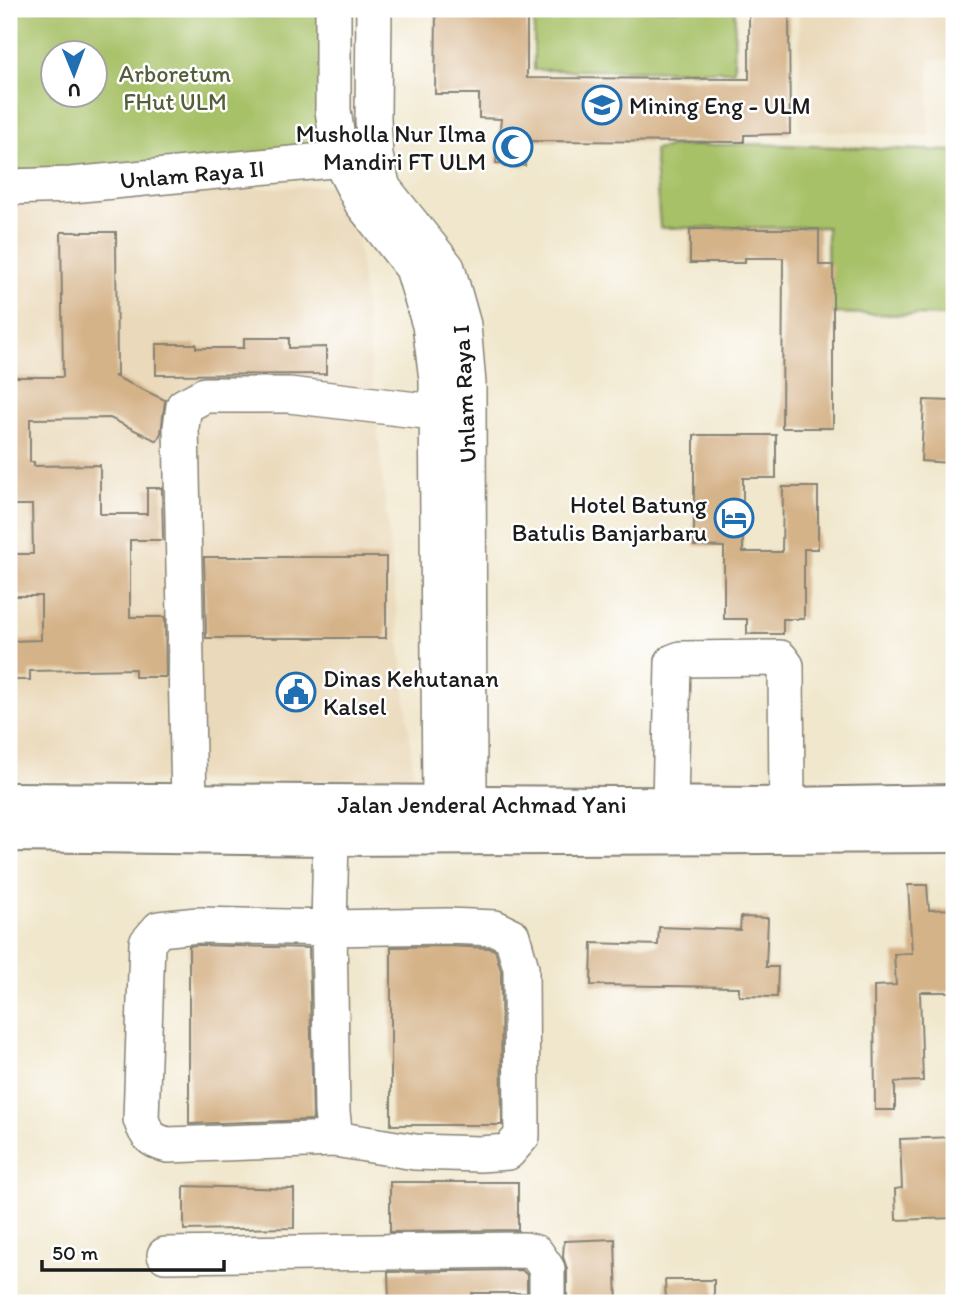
<svg xmlns="http://www.w3.org/2000/svg" width="963" height="1312" viewBox="0 0 963 1312" font-family="Itim,sans-serif">
  <style>
    .built { fill: #ead9ba }
    .green { fill: #a7c168; stroke: #626e42; stroke-width: 2; fill-rule: evenodd }
    .building { fill: #d5b389 }
    .lines { fill: none; stroke-linecap: round; stroke-linejoin: round }
    .minor-casing { stroke: #868274; stroke-width: 38 }
    .highway-casing { stroke: #868274; stroke-width: 42 }
    .minor { stroke: #fff; stroke-width: 35 }
    .highway { stroke: #fff; stroke-width: 38 }
    .labels { text-anchor: middle; dominant-baseline: central; stroke-width: 5; stroke-linejoin: round; paint-order: stroke }
    .park-label { font-size: 24px; fill: #545e3a; stroke: #fff }
    .poi-label { font-size: 24px; fill: #1c1c1c; stroke: #fff; text-anchor: start }
    .street-label { font-size: 24px; fill: #1c1c1c; stroke: #fff }
  </style>
  <rect width="100%" height="100%" fill="#fff"/>
  <filter id="ink" filterUnits="userSpaceOnUse"><feTurbulence type="fractalNoise" baseFrequency=".0143" numOctaves="2"/><feDisplacementMap in="SourceGraphic" scale="14" xChannelSelector="R" yChannelSelector="G"/><feConvolveMatrix kernelMatrix="1 2 1 2 8 2 1 2 1" color-interpolation-filters="sRGB"/></filter>
  <filter id="wash" filterUnits="userSpaceOnUse"><feTurbulence type="fractalNoise" baseFrequency=".00686" numOctaves="4" result="noise"/><feDisplacementMap in="SourceGraphic" scale="28" xChannelSelector="R" yChannelSelector="G"/><feGaussianBlur stdDeviation="1.57" result="paint"/><feColorMatrix in="noise" values="0 0 0 0 0 0 0 0 0 0 0 0 0 0 0 0 0 1.4 0 .05"/><feComposite in="paint" operator="in"/></filter>
  <g filter="url(#wash)">
    <rect width="100%" height="100%" fill="#f0e7cc"/>
    <path class="built" d="M799,9H954V60L929,59L928,136L800,130Z
      M352,184L414,779L9,781V201Z"/>
    <path class="green" d="M9,9H321L327,159L9,171ZM52,52H94V94H52Z
      M534,9H735L734,71L534,70Z
      M754,144L954,151V253H950V316L828,313L827,227L660,228L654,150L675,146Z"/>
    <g id="blocks">
      <path class="building" d="M436,9H527V78L749,79V9H789L790,134L744,135V142L528,141L525,166L496,163L501,119L479,118V94H435Z
        M690,229H819V265H833V428H782L783,258H745V263H690Z
        M61,232H116L117,376H114L165,400L161,433L157,441L110,418L30,419V462H34V466L100,465V514H147V488H162L163,540H130V617H165L166,677H135V669L30,671V680H9V641L41,640V596H10V554H33L32,505H9V377H63Z
        M244,338H289V348L326,347V374L156,375V344H196V348H244Z
        M924,400L952,401L949,463L921,461Z
        M694,435H776V478H743V552H782L783,487H818V549H804V619H783V634H747V619H724V547L694,546Z
        M204,557H386V638H206Z
        M908,885H927L929,910L954,909V992H920L923,1081L895,1082V1110H875L874,986L896,985L894,954L912,953Z
        M741,917L768,918L766,967H778L777,997L739,996V987L591,985L592,943L658,945L659,927L740,930Z
        M199,945L309,948L313,1120L189,1124V946Z
        M447,946L490,948L495,950L501,971L502,1125H391V947Z
        M954,1137V1218L896,1220L895,1189L902,1188L900,1139Z
        M390,1182H518V1230L390,1232Z
        M184,1186L294,1189V1228L184,1230Z
        M615,1239L617,1303H567V1269L563,1257L564,1241Z
        M522,1270L527,1275V1293H472V1298L389,1301L388,1272Z
        M665,1280H714V1303H666Z"/>
    </g>
  </g>
  <g filter="url(#ink)">
    <use href="#blocks" fill-opacity="0" stroke="#868274" stroke-width="2"/>
    <g class="lines">
      <defs>
        <path id="minor" d="M333,9V110L340,160L362,203L413,268L430,325L437,379L440,803
          M374,9L373,119L375,156L383,188L447,268L463,325L468,384L469,804
          M9,187L71,185L364,157
          M189,802L181,427L184,406L205,395H289L459,415
          M670,806L673,662L681,659L780,658L786,666L787,807
          M331,836L329,928L332,1112L335,1139L415,1152L480,1154L508,1152L522,1136L521,968L512,936L495,928L447,926L329,928L198,925L159,929L147,943L141,1119C146,1135 151,1141 168,1145L335,1139
          M165,1255L525,1250L536,1253L547,1269V1303"/>
        <path id="highway" d="M9,802L787,807L954,804
          M9,832L331,836L954,833"/>
      </defs>
      <use href="#minor" class="minor-casing"/>
      <use href="#highway" class="highway-casing"/>
      <use href="#minor" class="minor"/>
      <use href="#highway" class="highway"/>
    </g>
  </g>
  <defs>
    <symbol id="university-ring" viewBox="-11 -11 22 22"><circle r="9.5" fill="#fff" stroke="#1f6fb2" stroke-width="1.5"/><path d="M0-5L7-2L0 1L-7-2ZM-4 1L0 2.5L4 1V4Q0 6-4 4Z" fill="#1f6fb2"/></symbol>
    <symbol id="mosque-ring" viewBox="-11 -11 22 22"><circle r="9.5" fill="#fff" stroke="#1f6fb2" stroke-width="1.5"/><path d="M3.5-4.9A6 6 0 1 0 3.5 4.9A5 5 0 1 1 3.5-4.9Z" fill="#1f6fb2"/></symbol>
    <symbol id="hotel-ring" viewBox="-11 -11 22 22"><circle r="9.5" fill="#fff" stroke="#1f6fb2" stroke-width="1.5"/><path d="M-6-4.5h1.5V1H6V5H4.5V3h-9V5H-6ZM-4 0a1.8 1.8 0 1 1 3.6 0ZM.5 0V-2.5h3Q6-2.5 6 0Z" fill="#1f6fb2"/></symbol>
    <symbol id="civic-ring" viewBox="-11 -11 22 22"><circle r="9.5" fill="#fff" stroke="#1f6fb2" stroke-width="1.5"/><path d="M-.6-6.5H3V-4.5H.6V-3L4-1V1h2V6H-6V1h2V-1L-.6-3ZM-1.2 2.5V6h2.4V2.5Z" fill="#1f6fb2"/></symbol>
  </defs>
  <g fill-rule="evenodd">
    <use href="#university-ring" x="580" y="83" width="44" height="44"/>
    <use href="#mosque-ring" x="491" y="125" width="44" height="44"/>
    <use href="#hotel-ring" x="712" y="496" width="44" height="44"/>
    <use href="#civic-ring" x="274" y="670" width="44" height="44"/>
  </g>
  <g class="labels">
    <g class="park-label">
      <text x="175" y="73">Arboretum<tspan x="175" dy="28">FHut ULM</tspan></text>
    </g>
    <g class="poi-label">
      <text x="629" y="105">Mining Eng - ULM</text>
      <text x="486" y="133" text-anchor="end">Musholla Nur Ilma<tspan x="486" dy="28">Mandiri FT ULM</tspan></text>
      <text x="707" y="504" text-anchor="end">Hotel Batung<tspan x="707" dy="28">Batulis Banjarbaru</tspan></text>
      <text x="323" y="678">Dinas Kehutanan<tspan x="323" dy="28">Kalsel</tspan></text>
    </g>
    <g class="street-label">
      <text transform="translate(192 174) rotate(-5)">Unlam Raya II</text>
      <text transform="translate(464 394) rotate(-93)">Unlam Raya I</text>
      <text x="482" y="804">Jalan Jenderal Achmad Yani</text>
    </g>
  </g>
  <rect width="963" height="1312" fill="none" stroke="#fff" stroke-width="35"/>
  <g transform="translate(74 74) rotate(179)"><circle r="33" fill="#ffffff" stroke="#a4a4a4" stroke-width="2"/>
  <path d="M0-5L12 26L0 18L-12 26Z" fill="#1f6fb2"/>
  <text y="-10" font-size="19" font-weight="bold" text-anchor="middle" fill="#1c1c1c">U</text>
  </g>
  <path d="M42 1260v10h182v-10" fill="none" stroke="#1c1c1c" stroke-width="3.5"/>
  <text x="52" y="1260" font-size="21" fill="#1c1c1c" stroke="#ffffff" stroke-width="5" paint-order="stroke">50 m</text>
</svg>
